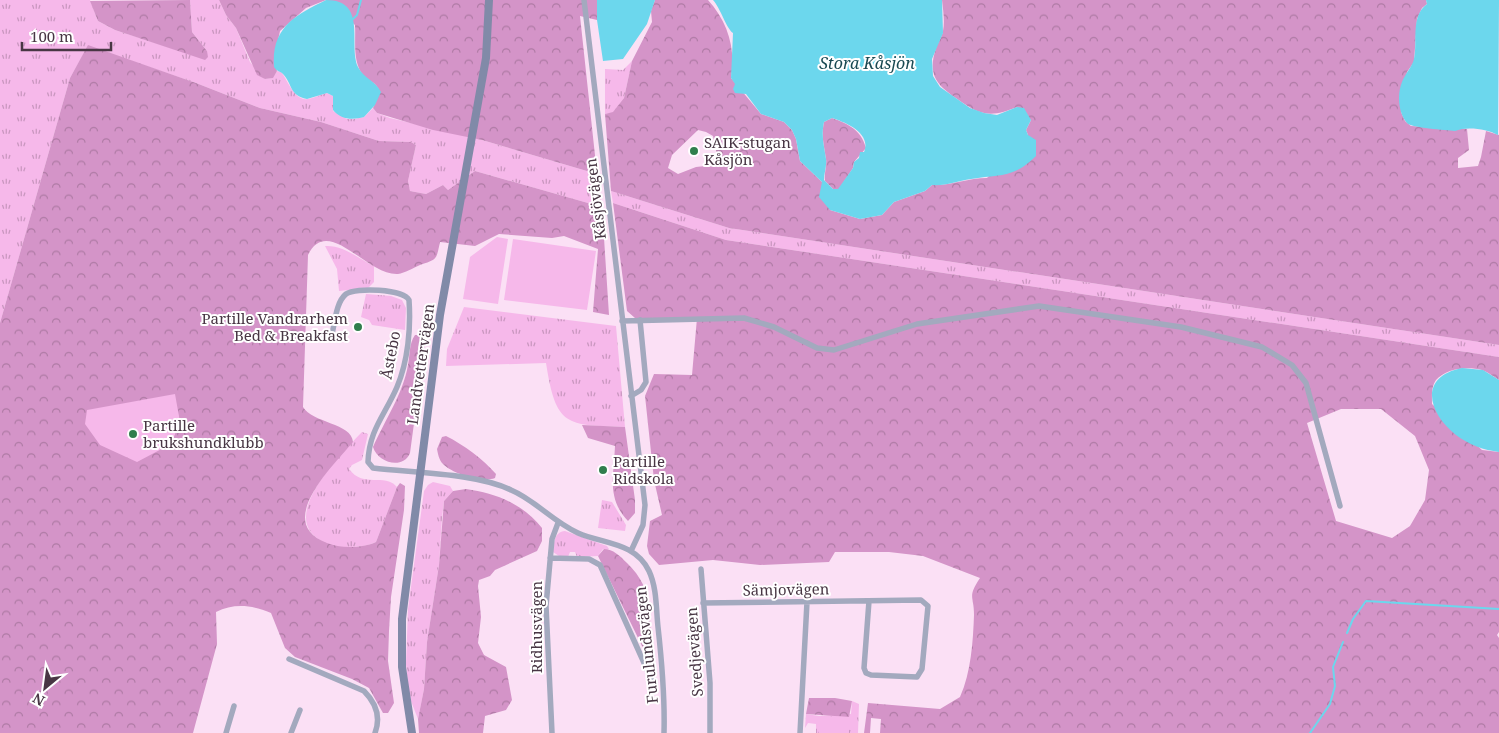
<svg xmlns="http://www.w3.org/2000/svg" width="1499" height="733" viewBox="0 0 1499 733" font-family="'Noto Serif',serif">
  <style>
    .grass { fill: url(#grass-tufts) }
    .forest { fill: url(#forest-crowns); fill-rule: evenodd }
    .green { fill: #f6b8ea }
    .water { fill: #6cd7ed; fill-rule: evenodd }
    .lines { fill: none; stroke-linecap: round; stroke-linejoin: round }
    .stream { stroke: #6cd7ed; stroke-width: 2 }
    .street { stroke: #a3a9be; stroke-width: 5.5 }
    .secondary { stroke: #818aa8; stroke-width: 8 }
    .poi-dot { fill: #307e4d; stroke: #fff; stroke-width: 2 }
    .labels { text-anchor: middle; dominant-baseline: central; stroke-width: 4; stroke-linejoin: round; paint-order: stroke }
    .poi-label { font-size: 15px; fill: #483644; stroke: #fff; text-anchor: start }
    .street-label { font-size: 15px; fill: #483644; stroke: #fff }
    .water-label { font-size: 16px; font-style: italic; fill: #194952; stroke: #fff }
  </style>
  <defs>
    <pattern id="grass-tufts" width="24" height="20" patternUnits="userSpaceOnUse" patternTransform="scale(1.25)"><rect width="24" height="20" fill="#f6b8ea"/><path d="M3 7l-1-3M5 7V3M7 7l1-3M15 17l-1-3M17 17v-4M19 17l1-3" fill="none" stroke="#c996bf"/></pattern>
    <pattern id="forest-crowns" width="20" height="18" patternUnits="userSpaceOnUse" patternTransform="scale(1.25)"><rect width="20" height="18" fill="#d494c8"/><path d="M2 6a3 3 0 1 1 6 0M12 15a3 3 0 1 1 6 0" fill="none" stroke="#ae7aa4"/></pattern>
  </defs>
  <rect width="100%" height="100%" fill="#fbe0f5"/>
  <path class="grass" d="M0,0H90L98,21L115,30L205,59L207,51L192,32L190,0H219L226,15L236,28L250,62L265,79L272,78L277,71L281,72C288,80 294,101 308,99C315,98 321,94 327,93L333,96V111L347,119H354L364,117L373,108L377,113L390,118L482,140L597,174L602,207L475,171L448,190L443,185L426,194L410,191L408,181L416,145L411,142L379,141L321,122L260,108L196,83L88,46L70,78L0,323Z
    M632,61L624,98L613,113L605,114V69L623,70Z
    M611,191L729,228L1499,345V357L726,240L613,203Z
    M325,246C344,245 357,258 374,266V282L368,288L339,291L337,269Z
    M366,294L391,296L402,300L406,308L405,330L372,325L369,320L361,317Z
    M464,307L616,326L625,427C566,425 556,427 546,363L446,366L447,349Z
    M362,432L368,434L362,460L352,465L349,469C364,489 384,472 397,487L376,542C363,548 341,549 328,544C271,523 340,455 362,432Z
    M433,482L450,486L453,491L444,501L442,518L439,565L427,642L424,689L418,719L409,696L406,664L408,609L424,491L428,485Z
    M602,500L612,502L626,525L625,531L598,528Z
    M565,531L607,546L609,549H603L598,556L577,557L575,552H570L568,557L559,556L553,552C554,543 554,532 565,531Z
    M852,701L859,704L858,733H816V724L808,723L805,728L806,714L819,716L851,714Z"/>
  <path class="forest" d="M190,0L192,32L207,51L208,57L205,60L115,30L98,21L90,1Z
    M219,0H597V20L580,16L597,174L482,140L433,130L377,113L373,108L380,92C375,80 370,83 364,76C352,63 356,41 355,25L326,0L306,8L280,31L274,59L277,71L273,78L265,79L257,75L236,28L226,15Z
    M655,0H708C728,22 736,49 731,78L761,114L784,122L792,130L796,139L800,161L822,182L830,210L860,219L882,215L894,202L925,191L932,185C950,186 968,178 987,178L1028,135L1026,130L1031,120L1017,107C995,116 983,117 963,103C940,87 926,79 936,48C938,42 942,37 943,31C945,21 943,10 942,0H1426L1427,4L1422,8L1417,19L1414,62L1407,72L1401,112L1405,121L1411,126L1467,129L1469,150L1458,158V168L1478,166L1481,157L1486,131L1499,135V345L729,228L611,191L605,114L613,112L624,98L632,61L652,22L651,11ZM698,130L706,132L713,136L717,155L714,165L696,167L678,174L668,168L672,155Z
    M88,45L196,83L260,108L321,122L379,141L411,142L416,145L408,181L410,191L426,194L443,185L448,190L475,171L602,207L609,315L593,312L598,249L564,236L552,238L499,234L475,246L440,242C436,261 437,259 420,265C413,268 405,273 398,274C367,276 328,214 308,255L303,407C312,423 352,423 353,442C333,466 273,523 327,543C341,549 363,548 376,542L397,487L400,483L405,486L404,510L391,597L389,631L388,661L394,703L388,713H383L369,688L352,679L295,657L285,648L271,613C252,605 234,603 216,612L217,644L193,733H0V323L70,78ZM177,410L180,422L137,461L121,453Z
    M832,118C849,124 861,130 866,148L854,162L853,168L839,189H833L825,181C824,173 827,166 826,159C824,146 821,136 824,122Z
    M613,203L726,240L1499,357V380C1494,377 1488,372 1482,370C1468,366 1446,368 1436,380C1431,387 1432,396 1432,404L1482,450L1499,452V632L1497,635L1499,638V733H880L881,719L871,718L870,733H864L868,703L940,709L960,697C971,672 973,642 974,615C974,595 967,598 980,578L923,556L889,552H835L829,562L760,565L713,560L659,565L649,554L647,546L650,521L662,515L654,480L645,396L654,374L692,375L697,318H635L627,311ZM1341,409H1381L1415,436L1429,470L1425,500L1410,526L1392,538L1336,521L1307,423Z
    M415,335H420L425,342L410,453C403,470 378,463 373,447C385,420 403,394 408,365C410,355 409,343 415,335Z
    M582,425L625,427L635,500V513L628,521C606,498 614,475 615,446L588,438Z
    M446,436C464,445 483,459 496,474L495,478C482,483 453,474 443,464C439,460 438,454 437,449L442,437Z
    M466,489C496,493 523,504 542,528V541L537,551L495,570L490,576L479,580L478,586L481,617L478,643L484,655L506,667L512,700L506,710L485,716L483,733H419L418,719L424,689L427,642L439,565L444,501L453,491Z
    M604,549C613,549 620,556 627,563C656,591 647,615 653,651L651,655L642,646L598,556Z
    M809,698H835L852,701L849,717L806,714Z"/>
  <path class="green" d="M497,237L508,239L498,304L463,299L470,257Z
    M513,239L596,251L587,310L504,300Z
    M175,394L180,422L171,444L137,462L100,445L85,424L87,410Z
    M819,716L849,717V733H819Z"/>
  <path class="water" d="M326,0C368,0 348,44 358,67C364,79 375,80 381,92L375,105L364,117C353,120 341,120 333,110V96L327,93L307,99C289,95 293,85 283,74C280,71 277,72 274,67C271,28 295,15 326,0Z
    M597,0H655L647,24L623,59L603,61L597,20Z
    M713,0H942L943,33L932,59L933,76L940,87L970,108L984,113L997,115L1017,107L1024,108L1031,120L1026,130L1028,135L1036,140V156C1013,179 999,174 971,179C957,181 946,186 932,185L925,191L894,202L882,215L860,219L830,210L819,197L822,182L800,161L796,139L792,130L784,122L761,114L746,94L735,93L733,89L735,84L731,78L733,33C726,28 721,9 713,0ZM832,118C845,122 872,133 864,152H860L859,158L854,162L853,168L838,189H833L824,180C824,173 827,166 826,159C824,146 821,136 824,122Z
    M1426,0H1499L1498,135C1487,129 1467,126 1455,131C1446,130 1411,128 1407,123C1398,113 1397,94 1402,82C1405,74 1412,67 1414,59C1418,41 1410,17 1427,4Z
    M1462,368L1483,370L1499,380V452C1484,450 1469,445 1456,435C1428,413 1418,377 1462,368Z"/>
  <g class="lines">
    <path class="stream" d="M353,19L357,15L361,0
      M1347,633L1353,619L1366,601L1499,609
      M1310,733L1330,704L1335,686L1333,667L1343,642"/>
    <path class="street" d="M584,0L645,505L643,525L631,551
      M622,321L744,318L774,327L817,348L834,350L917,324L1039,306L1181,327L1262,347L1292,365L1306,383L1340,506
      M332,334C335,322 336,302 346,294C356,287 403,289 409,300C411,328 408,361 397,387C385,415 369,430 368,462L373,468C413,473 476,473 511,490C535,500 552,521 578,533C603,544 635,542 649,571C657,588 656,609 658,627C662,663 665,697 664,733
      M631,396L641,390L646,382L640,320
      M550,558L589,559L600,565L654,685
      M701,569L710,683V733
      M703,603L921,600L928,606L922,669L917,677L871,675L866,673L864,668L869,601
      M289,659L364,691C376,703 381,717 375,733
      M226,733L234,706
      M291,733L300,710
      M552,733L546,606L552,539L558,523
      M800,733L807,602"/>
    <path class="secondary" d="M412,733L402,667V619L440,315L486,58L489,0"/>
  </g>
  <g class="poi-dot">
    <circle cx="694" cy="151" r="5"/>
    <circle cx="358" cy="327" r="5"/>
    <circle cx="133" cy="434" r="5"/>
    <circle cx="603" cy="470" r="5"/>
  </g>
  <g class="labels">
    <g class="poi-label">
      <text x="704" y="142">SAIK-stugan<tspan x="704" dy="17">Kåsjön</tspan></text>
      <text x="348" y="318" text-anchor="end">Partille Vandrarhem<tspan x="348" dy="17">Bed &amp; Breakfast</tspan></text>
      <text x="143" y="425">Partille<tspan x="143" dy="17">brukshundklubb</tspan></text>
      <text x="613" y="461">Partille<tspan x="613" dy="17">Ridskola</tspan></text>
    </g>
    <g class="street-label">
      <text transform="translate(595 199) rotate(-97)">Kåsjövägen</text>
      <text transform="translate(390 355) rotate(-79)">Åstebo</text>
      <text transform="translate(420 364) rotate(-82)">Landvettervägen</text>
      <text transform="translate(786 589) rotate(-1)">Sämjovägen</text>
      <text transform="translate(536 627) rotate(-90)">Ridhusvägen</text>
      <text transform="translate(646 645) rotate(-96)">Furulundsvägen</text>
      <text transform="translate(694 652) rotate(-94)">Svedjevägen</text>
    </g>
    <g class="water-label">
      <text x="867" y="63">Stora Kåsjön</text>
    </g>
  </g>
  <g transform="translate(45 688) rotate(209)" stroke="#ffffff" stroke-width="4" paint-order="stroke">
  <path d="M0-4L9 19L0 12L-9 19Z" fill="#483644"/>
  <text y="-8" font-size="14" font-weight="bold" text-anchor="middle" fill="#483644">N</text>
  </g>
  <path d="M22 42v8h89v-8" fill="none" stroke="#483644" stroke-width="2.5"/>
  <text x="30" y="42" font-size="15" fill="#483644" stroke="#ffffff" stroke-width="4" paint-order="stroke">100 m</text>
</svg>
